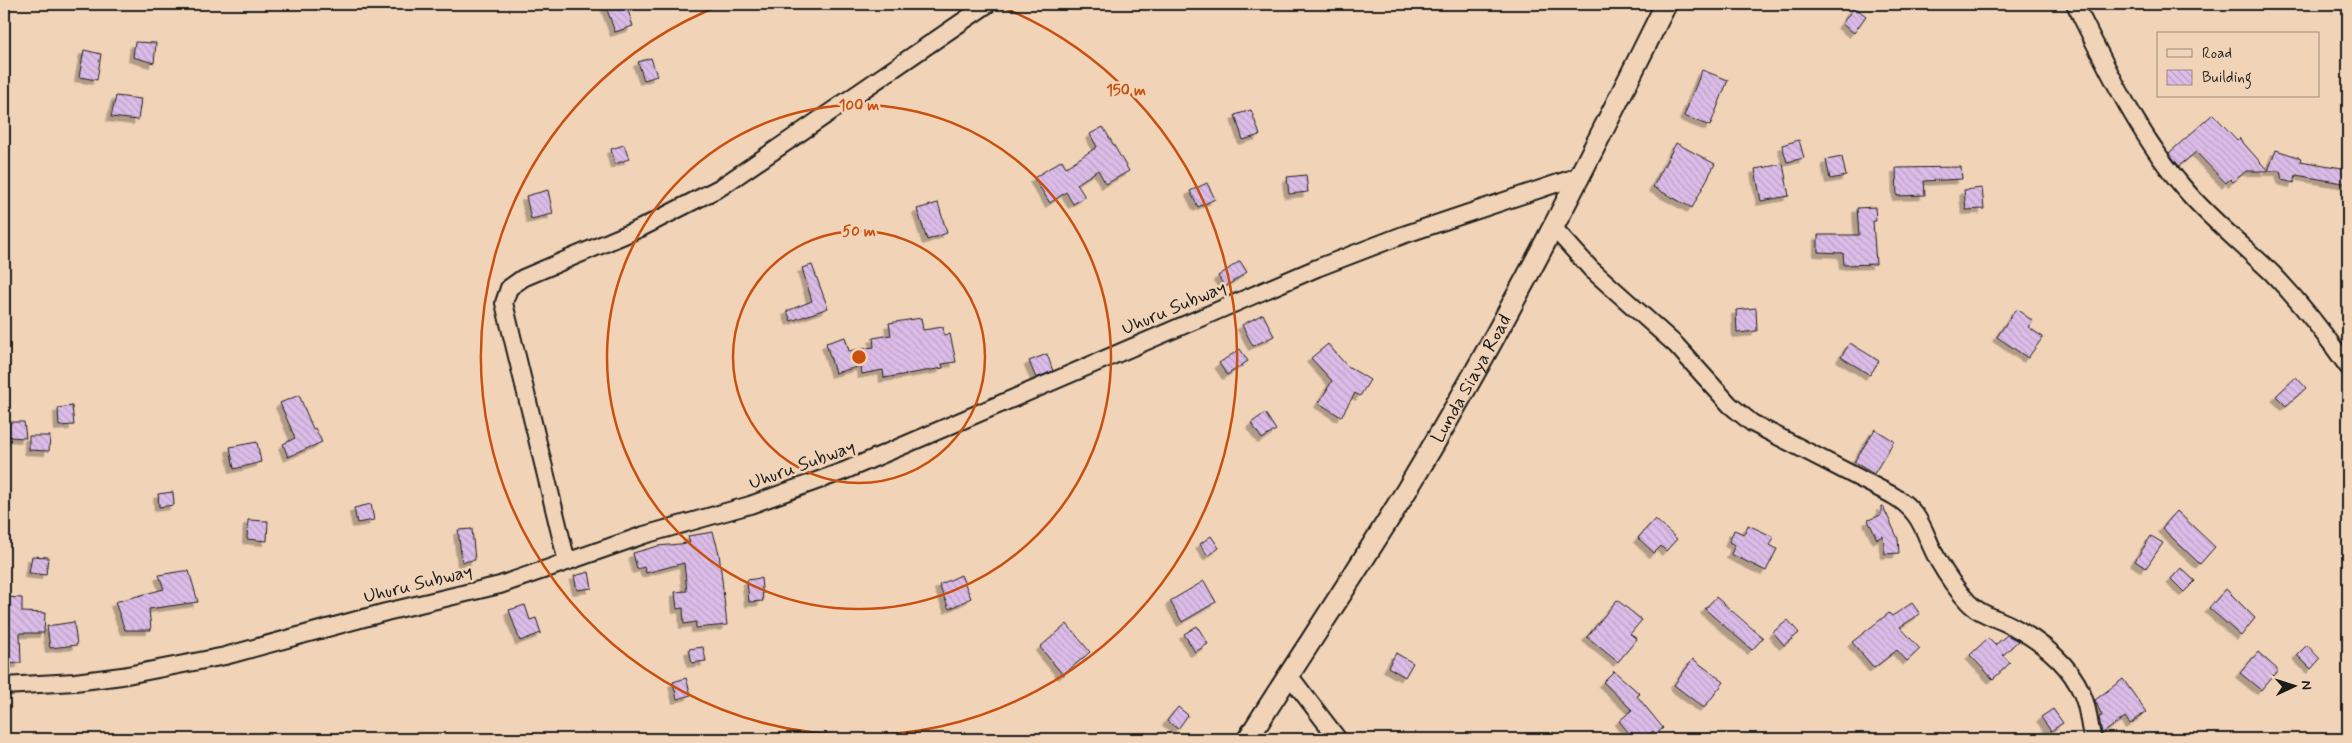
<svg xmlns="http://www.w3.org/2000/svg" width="2352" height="743" viewBox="0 0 2352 743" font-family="Mynerve,sans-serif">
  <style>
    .building { fill: url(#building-back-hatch); stroke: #1c1c1c; filter: url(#shadow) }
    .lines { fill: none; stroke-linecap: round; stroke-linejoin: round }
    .minor-casing { stroke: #1c1c1c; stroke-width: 20 }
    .major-casing { stroke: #1c1c1c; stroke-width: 24 }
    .minor { stroke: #f1d4b7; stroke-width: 16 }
    .major { stroke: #f1d4b7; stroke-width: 20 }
    .ring { fill: none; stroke: #c9500e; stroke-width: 2.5 }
    .labels { text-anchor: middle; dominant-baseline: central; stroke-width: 5; stroke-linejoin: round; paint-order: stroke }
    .street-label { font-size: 19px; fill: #1c1c1c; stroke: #f1d4b7 }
    .centre { fill: #c9500e; stroke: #f1d4b7; stroke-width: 2.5 }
    .ring-label { font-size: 15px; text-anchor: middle; font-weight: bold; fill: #c9500e; stroke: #f1d4b7; stroke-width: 5; stroke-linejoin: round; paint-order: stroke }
  </style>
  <defs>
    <pattern id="building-back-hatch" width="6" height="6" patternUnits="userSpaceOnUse" patternTransform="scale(1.25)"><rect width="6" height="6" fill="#dcbce8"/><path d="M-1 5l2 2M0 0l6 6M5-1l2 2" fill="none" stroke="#bca1c6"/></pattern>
    <filter id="shadow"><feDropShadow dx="-4.5" dy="4.5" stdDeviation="0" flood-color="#0004"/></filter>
  </defs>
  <rect width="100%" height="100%" fill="#f1d4b7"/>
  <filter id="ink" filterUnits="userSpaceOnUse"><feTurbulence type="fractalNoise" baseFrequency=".02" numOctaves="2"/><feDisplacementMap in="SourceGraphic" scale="10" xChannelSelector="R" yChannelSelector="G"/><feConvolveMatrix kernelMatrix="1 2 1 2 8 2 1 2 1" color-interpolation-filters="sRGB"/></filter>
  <g filter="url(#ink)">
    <path class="building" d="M605,4H626L633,26L615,32Z
      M1854,7L1866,16L1854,33L1842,24Z
      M135,42L156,43L154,63L133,57Z
      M84,50L101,54L97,80L79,77Z
      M651,58L657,76L644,80L638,62Z
      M1702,70L1728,80L1710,126L1684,116Z
      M116,96L141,99L138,120L111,117Z
      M1251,110L1260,135L1243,140L1235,115Z
      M2213,114L2237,140L2239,138L2268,171H2246L2233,182L2230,179L2226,183L2196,152L2179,166L2169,153Z
      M1103,127L1129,171L1106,184L1098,170L1077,184L1085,197L1073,204L1066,192L1050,203L1034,178L1062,160L1066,167L1097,147L1090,134Z
      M1799,140L1804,158L1787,162L1782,145Z
      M1676,143L1715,164L1692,208L1653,187Z
      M624,145L629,159L615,164L611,149Z
      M2276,150L2301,158L2300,161L2348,169V184L2296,175L2294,183L2282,180L2280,171H2268Z
      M1842,157L1846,176L1830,179L1826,160Z
      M1783,164L1789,196L1761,201L1755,169Z
      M1961,167L1962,179L1924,181L1925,195L1897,196L1896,168Z
      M1306,175L1308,192L1289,194L1287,177Z
      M1207,183L1215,199L1198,207L1190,191Z
      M1982,188L1984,209L1966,210L1964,190Z
      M548,190L553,214L531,219L526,196Z
      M938,203L947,233L927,240L917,209Z
      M1875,207L1876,221H1873L1876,264L1844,265L1843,253L1818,252V235H1859L1857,208Z
      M1240,261L1247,272L1225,287L1218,276Z
      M812,265L828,308L791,321L787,311L812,301L802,268Z
      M1756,308L1757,331L1737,333L1736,310Z
      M2016,309L2033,321L2028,327L2043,337L2028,358L1997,337Z
      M1263,314L1274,336L1253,346L1242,325Z
      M921,318L923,330L943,327L944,335L950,334L956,362L942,364L943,368L884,378L883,370L862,374L861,366L835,373L826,343L845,337L849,351L874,347L873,338L891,335L889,323Z
      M1850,343L1879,361L1870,375L1841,357Z
      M1328,344L1346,365L1370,380L1360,396L1355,393L1341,417L1319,403L1332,381L1311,358Z
      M1240,349L1248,361L1227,375L1219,363Z
      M1047,354L1053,371L1036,378L1029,361Z
      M2296,377L2306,388L2286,406L2276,396Z
      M299,395L313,429L315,428L322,442L288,457L283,444L295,438L280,403Z
      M72,406L74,425L59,426L58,408Z
      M1265,413L1276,430L1262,439L1251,423Z
      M9,422H24L26,438L9,437Z
      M1875,429L1894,441L1874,474L1854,462Z
      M29,436H50L49,451L29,450Z
      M257,442L261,462L234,469L230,447Z
      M173,492L174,505L159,507L158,494Z
      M371,504L374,520L357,523L354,508Z
      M1881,506H1883L1898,539L1899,553L1885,554L1883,536L1877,539L1868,520L1881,515Z
      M2177,511L2215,547L2200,564L2162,528Z
      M1655,519L1677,539L1666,551L1661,546L1654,553L1638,538Z
      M248,520L268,521L267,541L247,539Z
      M1748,525L1774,537L1770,545L1777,549L1766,571L1731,554L1735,545L1729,542L1734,530L1744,534Z
      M472,529L475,560L462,562L458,530Z
      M713,532L719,553L727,625L696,628V622L684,624L683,608L677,609L675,592L687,591L684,563L646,573L644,567L637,569L633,553L658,546L690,543L688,536Z
      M1211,536L1219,548L1208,556L1200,544Z
      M2151,536L2163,543L2146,568L2135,561Z
      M32,556L48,557L46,575L29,573Z
      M2181,568L2195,581L2184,592L2171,579Z
      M183,571H189L198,602L149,609L151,630H125L115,602L164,589L159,575Z
      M589,572L592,588L577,590L574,576Z
      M961,575L971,598L949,609L939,585Z
      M761,578L763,601L749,602L747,580Z
      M1204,581L1216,602L1182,622L1170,601Z
      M2226,589L2255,618L2241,636L2209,608Z
      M4,597L22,598V612L45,613L44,633H20L21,663L4,664Z
      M1716,597L1763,638L1752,650L1705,609Z
      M1617,600L1642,620L1630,634L1637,639L1618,662L1587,637Z
      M1912,603L1920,614L1900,627L1920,649L1907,661L1897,650L1874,668L1852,642L1889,613L1892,616Z
      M525,605L530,620L536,618L541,633L520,641L509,610Z
      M1788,620L1799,633L1784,645L1773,632Z
      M74,622L77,645L50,648L47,626Z
      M1067,624L1090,652L1063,675L1040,647Z
      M1197,626L1208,644L1195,652L1184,634Z
      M2007,635L2018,641L2003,655L2010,663L1993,679L1970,655L1988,638L1995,645Z
      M2307,645L2320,659L2311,669L2297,655Z
      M703,647L706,661L692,663L689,649Z
      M2258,652L2278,670L2261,690L2240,673Z
      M1396,653L1413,663L1405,677L1388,667Z
      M1693,659L1724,682L1704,708L1674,685Z
      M1614,671L1640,694L1637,696L1663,728L1656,734L1653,731L1642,739H1634L1619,721L1632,710L1603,682Z
      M686,678L691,695L677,699L673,682Z
      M2123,679L2146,712L2130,724L2125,717L2102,734L2099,717L2102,716L2095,700Z
      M1178,707L1188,715L1178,729L1167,721Z
      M2053,709L2063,723L2051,731L2041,717Z"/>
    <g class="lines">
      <defs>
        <path id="minor" d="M2075,4C2108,70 2140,139 2190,195C2215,223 2245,247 2272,273C2300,302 2325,334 2348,367
          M1553,227L1591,269L1676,345L1730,405L1752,423L1892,495C1924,513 1923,534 1939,562C1947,576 1957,590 1968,602C1980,615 1998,618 2014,627C2043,643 2075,668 2085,702C2089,714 2089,727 2093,739
          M567,562L504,303L509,288L523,278L641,228L721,187L988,4
          M1289,675L1338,739
          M4,686L75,682L122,676L225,656L386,612L500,585L644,535L750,505L844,471L1317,268L1403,235L1582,175"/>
        <g id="major">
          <path id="s1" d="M1248,739C1301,655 1356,573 1408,488C1502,331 1585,168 1666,4"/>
        </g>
      </defs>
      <use href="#minor" class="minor-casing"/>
      <use href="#major" class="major-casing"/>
      <use href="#minor" class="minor"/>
      <use href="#major" class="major"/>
    </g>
  </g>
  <g class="ring">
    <circle cx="859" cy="357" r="126"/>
    <circle cx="859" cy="357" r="252"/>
    <path d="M994 4A378 378 0 1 1 724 4"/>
  </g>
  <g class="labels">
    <g class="street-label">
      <text transform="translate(1174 308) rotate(-23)">Uhuru Subway</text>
      <text stroke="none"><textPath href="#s1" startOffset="424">Lunda Siaya Road</textPath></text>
      <text transform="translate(802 465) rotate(-20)">Uhuru Subway</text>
      <text transform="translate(418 584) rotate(-14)">Uhuru Subway</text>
    </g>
  </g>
  <circle cx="859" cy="357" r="8" class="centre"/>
  <g class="ring-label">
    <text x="1126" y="95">150 m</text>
    <text x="859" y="110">100 m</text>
    <text x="859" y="236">50 m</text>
  </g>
  <rect width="2352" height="743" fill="none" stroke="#f1d4b7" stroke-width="20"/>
  <rect x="10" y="10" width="2332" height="723" fill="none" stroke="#1c1c1c" stroke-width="2" filter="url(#ink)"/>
  <rect x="2157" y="32" width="162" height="65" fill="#f1d4b7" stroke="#9c8a79"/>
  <rect x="2167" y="49" width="25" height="8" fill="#f1d4b7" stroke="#9c8a79"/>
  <text x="2202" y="58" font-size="15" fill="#1c1c1c">Road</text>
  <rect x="2167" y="70" width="25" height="15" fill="url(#building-back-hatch)" stroke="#9c8a79"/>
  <text x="2202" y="82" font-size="15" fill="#1c1c1c">Building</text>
  <g transform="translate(2294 686) rotate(86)" stroke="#f1d4b7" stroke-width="4" paint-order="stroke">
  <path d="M0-4L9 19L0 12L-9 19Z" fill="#1c1c1c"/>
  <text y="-8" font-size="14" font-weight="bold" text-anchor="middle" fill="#1c1c1c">N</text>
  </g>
</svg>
